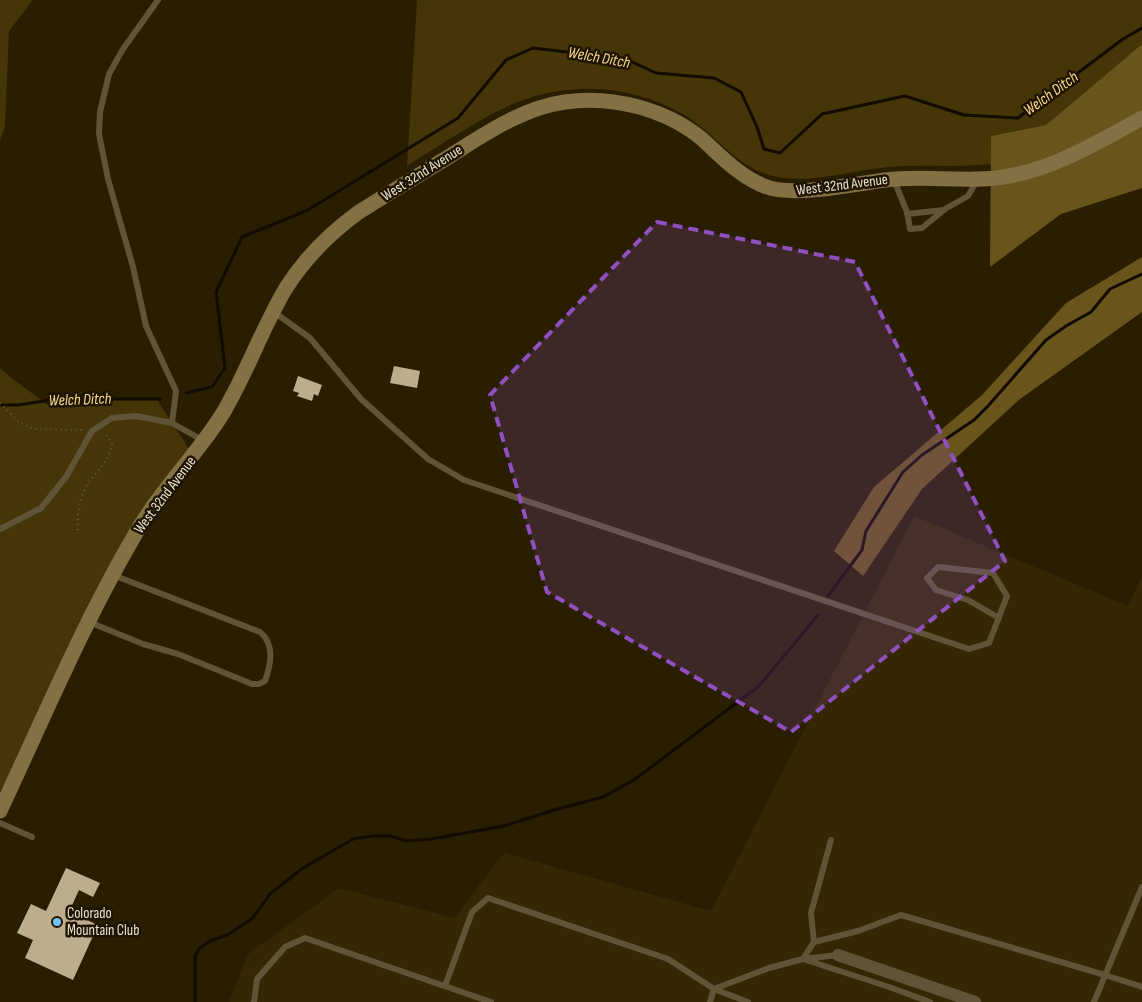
<svg xmlns="http://www.w3.org/2000/svg" width="1142" height="1002" viewBox="0 0 1142 1002" font-family="'Sofia Sans Condensed',sans-serif">
  <style>
    .built { fill: #352704 }
    .green { fill: #453507 }
    .forest { fill: #69541b }
    .lines { fill: none; stroke-linecap: round; stroke-linejoin: round }
    .stream { stroke: #130b00; stroke-width: 3 }
    .building { fill: #bcae8d }
    .path { stroke: #655c42; stroke-width: 2; stroke-dasharray: 1 4; stroke-linecap: butt }
    .lane { stroke: #5f5438; stroke-width: 6 }
    .street { stroke: #5f5438; stroke-width: 12 }
    .secondary { stroke: #837144; stroke-width: 15 }
    .marked { fill: #9150c2; fill-opacity: 0.2; stroke: #9150c2; stroke-width: 4; stroke-dasharray: 10 6; stroke-linejoin: round }
    .poi-dot { fill: #71c1f5; stroke: #1f1400; stroke-width: 2 }
    .labels { text-anchor: middle; dominant-baseline: central; stroke-width: 5; stroke-linejoin: round; paint-order: stroke }
    .street-label { font-size: 15px; fill: #e8e1d0; stroke: #1f1400 }
    .poi-label { font-size: 15px; fill: #e8e1d0; stroke: #1f1400; text-anchor: start }
    .water-label { font-size: 16px; font-style: italic; fill: #fcdc8f; stroke: #1f1400 }
  </style>
  <rect width="100%" height="100%" fill="#291e00"/>
  <path class="built" d="M914,516L1128,606L1142,575V1002H229L248,954L339,888L454,918L504,853L711,911Z"/>
  <path class="green" d="M0,0H33L9,31L5,127L0,140Z
    M417,0H1142V44L1046,125L991,136V164C957,168 923,164 889,167C852,170 805,186 769,175C735,165 715,134 686,116C635,85 571,80 515,103C479,118 441,145 407,166Z
    M0,368L14,380L48,405L105,399L156,398L193,455L162,498L0,799Z"/>
  <path class="forest" d="M1142,44V188L1061,214L990,267L991,136L1046,125Z
    M1142,257V312L1020,399L922,489L863,576L834,551L874,487L982,395L1066,303Z"/>
  <g class="lines">
    <path class="stream" d="M186,393L212,387L225,368L216,292L242,237L308,210L458,118L506,60L533,48L626,59L656,73L714,78L741,92L757,127L764,149L780,153L822,114L905,96L964,115L1018,118L1123,39L1142,28
      M0,405H18L58,399H160
      M828,596L862,550L866,531L903,472L922,455L974,420L988,406L1046,340L1066,326L1091,312L1110,289L1142,274
      M195,1002V957L199,949L210,941L227,935L252,919L270,894L303,868L353,839L372,836H390L406,841L431,839L504,826L554,810L603,797L634,780L759,686L818,615"/>
  </g>
  <path class="building" d="M394,366L420,371L417,388L390,383Z
    M298,376L322,385L318,396L314,394L312,401L297,396L299,393L293,391Z
    M66,868L100,883L93,897L79,890L69,912L98,925L73,980L25,958L33,940L17,933L31,904L46,911Z"/>
  <g class="lines">
    <path class="path" d="M0,403L19,422L34,429L83,430
      M78,530C77,516 79,500 86,487C96,469 108,467 112,443L106,435L102,434"/>
    <path class="lane" d="M158,0L123,49L109,74L100,112L99,134L108,179L133,267L146,326L176,391L172,423
      M894,180L907,212L910,229L922,228L945,209L968,196L978,179
      M907,214L944,210
      M274,312L310,338L361,399L428,459L464,480L969,649L989,643L1007,596L993,573L938,567L927,578L936,590L968,600L999,618
      M0,529L41,508L66,477L92,431L112,418L136,416L172,423L204,441
      M89,622L143,644L178,654L252,684H259L265,681C271,664 275,644 260,632L113,575
      M0,823L32,837
      M814,942L811,913L831,840
      M445,986L472,912L488,898L668,959L714,989L769,968L803,959L838,955
      M254,1002L257,979L285,947L305,938L491,1002
      M710,1002L714,989L748,1002
      M930,1002L889,987L803,959L814,942L858,931L901,915L1105,975L1142,987
      M1094,1002L1142,887"/>
    <path class="street" d="M838,955L975,1002"/>
    <path class="secondary" d="M0,811C45,715 87,614 142,523C166,484 199,452 223,413C247,373 262,328 286,288C305,258 330,233 359,212C389,193 419,175 450,156C485,134 522,108 565,102C611,95 666,109 702,139C722,157 741,178 767,187C794,197 855,184 885,180C922,175 960,182 997,178C1049,172 1097,143 1142,118"/>
  </g>
  <path class="marked" d="M657,222L855,262L1005,561L791,732L547,592L490,395Z"/>
  <circle class="poi-dot" cx="57" cy="922" r="5"/>
  <g class="labels">
    <g class="street-label">
      <text transform="translate(422 173) rotate(-32)">West 32nd Avenue</text>
      <text transform="translate(842 185) rotate(-7)">West 32nd Avenue</text>
      <text transform="translate(165 495) rotate(-53)">West 32nd Avenue</text>
    </g>
    <g class="poi-label">
      <text x="67" y="913">Colorado<tspan x="67" dy="17">Mountain Club</tspan></text>
    </g>
    <g class="water-label">
      <text transform="translate(599 58) rotate(10)">Welch Ditch</text>
      <text transform="translate(1051 94) rotate(-36)">Welch Ditch</text>
      <text transform="translate(80 400) rotate(-2)">Welch Ditch</text>
    </g>
  </g>
</svg>
